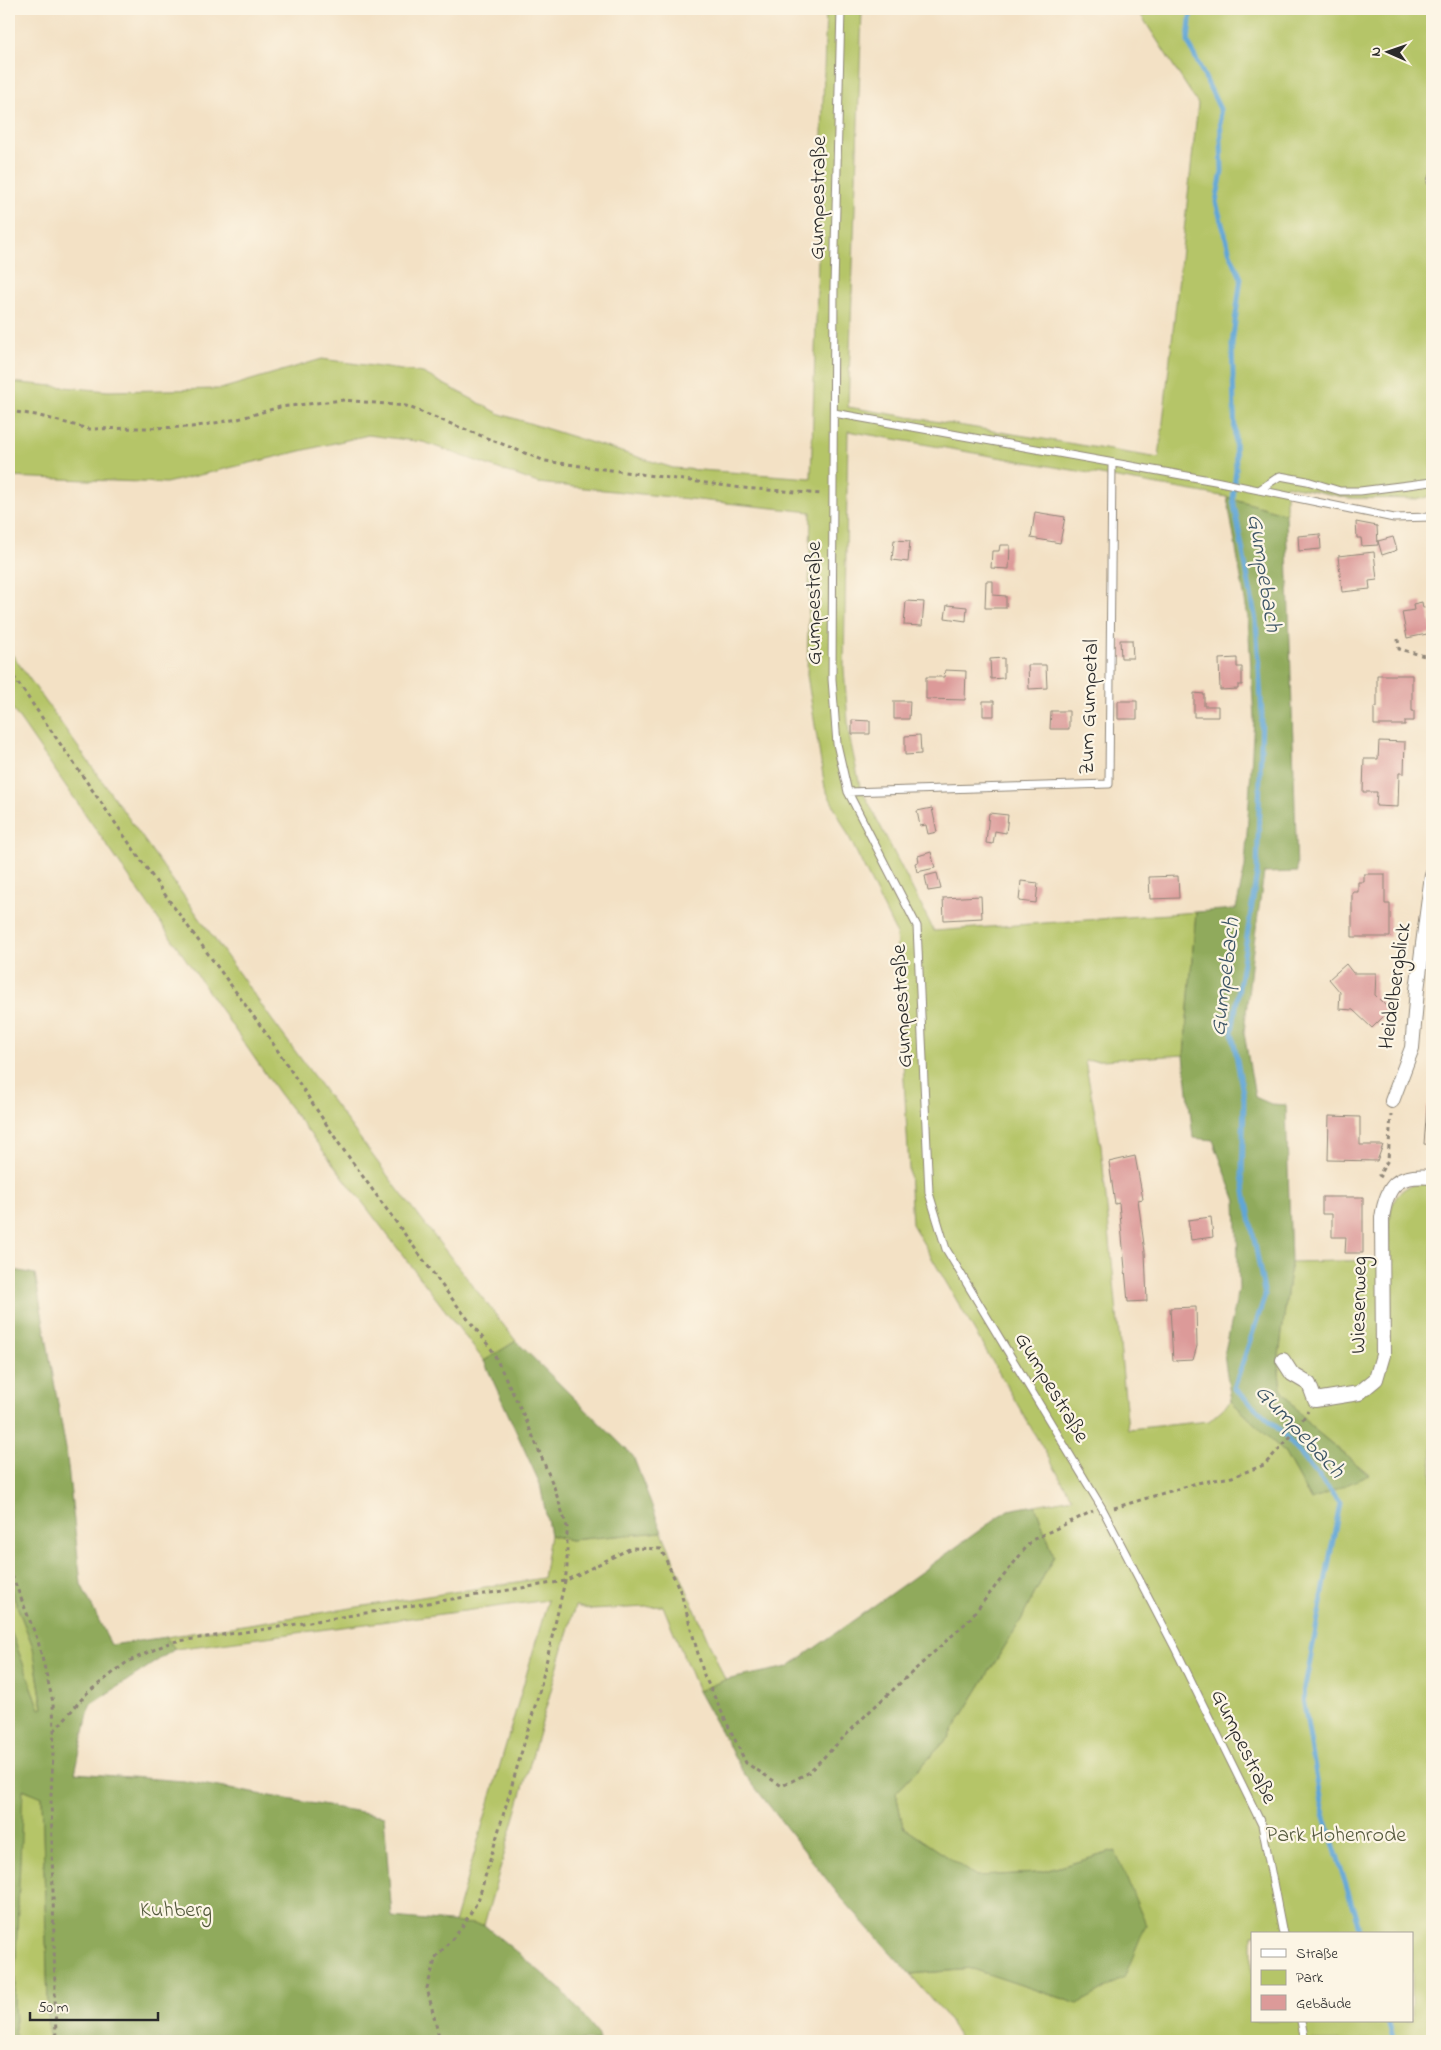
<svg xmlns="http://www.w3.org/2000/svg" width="1441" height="2050" viewBox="0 0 1441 2050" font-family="'Indie Flower',sans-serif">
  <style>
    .green { fill: #b5c568; stroke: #70784a; fill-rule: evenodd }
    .forest { fill: #90aa5c; stroke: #5e6a44 }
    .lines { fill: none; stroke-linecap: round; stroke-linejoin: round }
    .stream { stroke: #61a6d6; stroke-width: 5 }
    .building { fill: #dc9a99 }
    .service-casing { stroke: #8f8678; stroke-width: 9 }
    .minor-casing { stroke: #8f8678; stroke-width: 16 }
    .path { stroke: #8f8678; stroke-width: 3; stroke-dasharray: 4 4; stroke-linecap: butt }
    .service { stroke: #fff; stroke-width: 7 }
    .minor { stroke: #fff; stroke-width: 14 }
    .labels { text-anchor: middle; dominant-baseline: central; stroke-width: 4.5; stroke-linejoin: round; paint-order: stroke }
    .street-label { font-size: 22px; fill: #2b2b2b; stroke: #fcf5e5 }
    .park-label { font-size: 22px; fill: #54593d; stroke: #fcf5e5 }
    .water-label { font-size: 24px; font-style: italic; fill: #3e5667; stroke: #fcf5e5 }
  </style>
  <rect width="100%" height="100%" fill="#fcf5e5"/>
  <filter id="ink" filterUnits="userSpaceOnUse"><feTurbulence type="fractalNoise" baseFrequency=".02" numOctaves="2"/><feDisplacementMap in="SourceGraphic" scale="10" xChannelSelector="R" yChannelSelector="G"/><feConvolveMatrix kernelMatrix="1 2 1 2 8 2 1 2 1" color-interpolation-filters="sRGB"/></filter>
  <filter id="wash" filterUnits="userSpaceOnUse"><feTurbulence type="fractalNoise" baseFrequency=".0096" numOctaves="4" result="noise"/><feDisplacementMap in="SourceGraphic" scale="20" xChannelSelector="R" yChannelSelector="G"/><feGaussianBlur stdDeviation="1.12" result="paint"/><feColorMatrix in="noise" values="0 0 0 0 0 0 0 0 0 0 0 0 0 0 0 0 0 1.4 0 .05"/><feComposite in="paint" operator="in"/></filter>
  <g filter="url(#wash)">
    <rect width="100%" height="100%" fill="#f3e1c5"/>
    <path class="green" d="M826,9H862L848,407L1159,458L1198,104L1137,9H1432V495L1421,499L1348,498L1286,485V514L1227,497L848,431L844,669L849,735L860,786L934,931L1196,912L1184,1055L1085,1061L1101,1146L1128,1429L1209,1421L1231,1401L1284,1452L1311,1500L1369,1474L1309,1425L1281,1389L1278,1364L1291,1262L1389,1260C1389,1224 1382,1181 1432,1183V2041H960L950,2021L910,1974L973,1969L1078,2004L1115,1851L1038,1873L976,1876L903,1827L896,1793L949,1737L1021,1620L1054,1556L1035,1505L1072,1498L912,1224L896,933L825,788L807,675L811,512L538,483L423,442L368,435L166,483L9,477V382L108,391L221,389L322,359L423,373L500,414L673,468L811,478ZM1252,1934H1412V2021H1252Z
      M9,650L272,1020L399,1191L516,1341L484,1361L278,1092L9,704Z
      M662,1532L725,1680L698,1691L663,1606L592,1610L575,1606L484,1925L454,1923L548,1600L175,1649L166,1637L543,1578L550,1535L570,1540Z
      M9,1585L33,1647L43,1709H40L9,1626Z
      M22,1789L42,1796L49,2041H16L14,2004Z"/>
    <path class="forest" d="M1227,497L1286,514L1297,872L1264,873L1252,957L1244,1033L1255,1097L1271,1104L1286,1105L1291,1262L1278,1364L1281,1389L1309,1425L1369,1475L1311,1500L1284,1452L1231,1401L1224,1355L1239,1289L1236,1201L1213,1140L1193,1138L1184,1055L1196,912L1236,909L1245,867L1254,719L1248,618Z
      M9,1269L35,1274L66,1449L81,1584L111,1645L166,1637L175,1649L90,1705L75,1773L184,1781L384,1816L392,1917L484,1925L561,1989L597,2032L599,2041H49L42,1797L23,1789L14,2004L16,2041H9V1626L40,1709L43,1708L33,1647L9,1585Z
      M516,1341L633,1456L662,1532L570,1540L550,1535L540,1484L484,1361Z
      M1035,1505L1054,1556L1021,1620L949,1737L896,1793L903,1827L976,1876L1038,1873L1115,1851L1146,1925L1124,1978L1078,2004L973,1969L910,1974L838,1894L743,1772L698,1691L725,1680L788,1667L1008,1510Z"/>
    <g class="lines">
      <path class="stream" d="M1191,9L1188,42L1220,109L1222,172L1216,202L1230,253L1241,278L1232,344L1236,469L1233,499L1256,621L1262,715L1257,873L1232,1032L1244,1099L1242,1176L1265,1296L1234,1388L1283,1433L1340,1503L1303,1698L1321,1804L1361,1934
        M1388,2021L1394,2041"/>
    </g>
    <g id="blocks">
      <path class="building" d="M1035,512L1065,517L1060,543L1031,538Z
        M1356,522L1377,526L1378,545L1362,546L1361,538H1357Z
        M1320,534L1321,549L1299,551L1298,536Z
        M1393,537L1397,550L1382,555L1378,541Z
        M894,540L910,541L908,562L892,560Z
        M1000,545H1010L1009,569L991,568L992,551H999Z
        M1374,552L1377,580L1369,581L1370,589L1342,592L1338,556Z
        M986,581H993V595L1006,596V608H985Z
        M906,601L924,602L922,626L904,625Z
        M1422,602L1423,608L1428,607L1432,633L1407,638L1402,612L1414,610L1413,604Z
        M947,605L967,607L966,621L945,618Z
        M1120,640H1132L1133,658H1121Z
        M1004,658V678L991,679L990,659Z
        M1237,658V667H1242V685H1238V689L1220,690L1219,659Z
        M1028,665H1046L1047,688L1029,689Z
        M945,670L966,671L965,700L926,699V677H944Z
        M1377,675H1412V711H1414V721H1405V725H1374V707H1377Z
        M1194,693L1204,694V706H1218V717H1194Z
        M894,701H910L909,719H894Z
        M983,701H994V716H983Z
        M1118,701H1137V719H1118Z
        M1051,711H1069V729H1050Z
        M852,720L870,721V734H852Z
        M920,735L921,754L905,755V736Z
        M1379,741L1405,742L1404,773H1399L1398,807L1376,806L1377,792H1363L1364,759H1378Z
        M932,808L937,832L928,834L926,825L920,826L917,811Z
        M989,813L1008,815L1006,833L995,831L993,844L986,843Z
        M931,852L935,868L917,872L915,863L919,862L918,856Z
        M937,873L941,889L928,891L925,876Z
        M1364,874H1385V904H1390V937H1352V892H1358V882H1364Z
        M1178,876L1179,898L1150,899L1149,877Z
        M1021,881L1038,883L1036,903L1019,901Z
        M981,896L982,918L944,920L943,898Z
        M1346,964L1353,973H1376L1375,995L1390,1010L1372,1028L1353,1010L1339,1009L1340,992L1329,979Z
        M1427,1106H1432V1145L1424,1144Z
        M1329,1116L1360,1117V1145H1383L1377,1161L1328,1160Z
        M1135,1156L1143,1199L1138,1200L1145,1252L1147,1301L1128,1302L1119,1203L1115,1204L1109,1162Z
        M1322,1197H1363V1253H1345L1346,1237H1332V1214H1322Z
        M1211,1217L1213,1237L1191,1240L1188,1220Z
        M1196,1307L1197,1346L1193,1360L1173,1361L1170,1308Z"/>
    </g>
  </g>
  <g filter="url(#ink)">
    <use href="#blocks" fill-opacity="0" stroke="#8f8678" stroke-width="1"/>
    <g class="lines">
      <defs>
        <path id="service" d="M841,9L834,287L832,679L837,744L848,792L917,926L929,1193L946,1249L1102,1508L1176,1650L1262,1825L1283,1934
          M1431,182L1432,178
          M834,413L1215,481L1394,518L1432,517
          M1259,490L1280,476L1307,481L1340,491H1360L1432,482
          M848,792L1109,784L1112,463
          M1301,2021L1305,2041"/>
        <path id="minor" d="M1392,1101L1412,1048L1417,990L1432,875
          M1283,1360L1292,1374L1309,1384L1315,1400L1359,1393L1376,1379L1383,1355L1382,1218C1387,1184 1397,1174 1432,1177"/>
      </defs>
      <use href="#service" class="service-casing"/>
      <use href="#minor" class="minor-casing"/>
      <path class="path" d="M9,411L36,415L89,429L192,427L238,419L280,407L344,400L406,406L545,461L742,488L823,494
        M1398,639L1399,649L1432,658
        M9,670L168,899L268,1036L340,1145L446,1291L492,1350L526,1420L554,1487L567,1527V1567L565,1581L540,1689L478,1901L460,1930L436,1957L427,1988L440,2041
        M1382,1177L1379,1175L1388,1160L1391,1115
        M1114,1508L1197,1483L1232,1477L1264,1465L1294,1433L1308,1411
        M9,1568L38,1641L53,1702L54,1731L51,1796L56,2041
        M54,1731L87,1693L127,1662L171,1642L266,1629L565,1581L631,1548L661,1549L681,1593L704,1675L746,1763L782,1786L808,1773L872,1709L968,1621L1032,1540L1093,1511"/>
      <use href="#service" class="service"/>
      <use href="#minor" class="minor"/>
    </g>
  </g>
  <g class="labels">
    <g class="street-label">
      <text transform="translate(819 198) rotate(-89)">Gumpestraße</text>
      <text transform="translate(815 603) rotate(-90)">Gumpestraße</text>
      <text transform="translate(1090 707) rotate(-88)">Zum Gumpetal</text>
      <text transform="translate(1396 986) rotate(-82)">Heidelbergblick</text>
      <text transform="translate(903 1006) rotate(-93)">Gumpestraße</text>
      <text transform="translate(1360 1305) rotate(-89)">Wiesenweg</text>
      <text transform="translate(1051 1388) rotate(59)">Gumpestraße</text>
      <text transform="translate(1243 1747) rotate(64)">Gumpestraße</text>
    </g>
    <g class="park-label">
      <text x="1336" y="1836">Park Hohenrode</text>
      <text x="176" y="1911">Kuhberg</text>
    </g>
    <g class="water-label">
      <text transform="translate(1263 573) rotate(81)">Gumpebach</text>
      <text transform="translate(1226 977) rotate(-83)">Gumpebach</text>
      <text transform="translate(1299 1432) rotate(47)">Gumpebach</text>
    </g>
  </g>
  <rect width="1441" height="2050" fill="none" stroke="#fcf5e5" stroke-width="30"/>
  <rect x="1251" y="1932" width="162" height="90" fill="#fcf5e5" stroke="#a8a49b"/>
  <rect x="1261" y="1949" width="25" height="8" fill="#ffffff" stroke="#a8a49b"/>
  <text x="1296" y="1958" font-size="15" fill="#2b2b2b">Straße</text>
  <rect x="1261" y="1970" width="25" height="15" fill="#b5c568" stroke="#a8a49b"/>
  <text x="1296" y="1982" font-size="15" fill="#2b2b2b">Park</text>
  <rect x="1261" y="1995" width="25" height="15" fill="#dc9a99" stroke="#a8a49b"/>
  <text x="1296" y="2008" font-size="15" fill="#2b2b2b">Gebäude</text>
  <g transform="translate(1388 52) rotate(272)" stroke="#fcf5e5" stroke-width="4" paint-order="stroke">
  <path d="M0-4L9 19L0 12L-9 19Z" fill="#2b2b2b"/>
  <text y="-8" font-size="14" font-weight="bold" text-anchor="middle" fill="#2b2b2b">N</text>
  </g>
  <path d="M30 2012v8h128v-8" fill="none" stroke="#2b2b2b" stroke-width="2.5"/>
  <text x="38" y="2012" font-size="15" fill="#2b2b2b" stroke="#fcf5e5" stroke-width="4" paint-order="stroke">50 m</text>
</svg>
